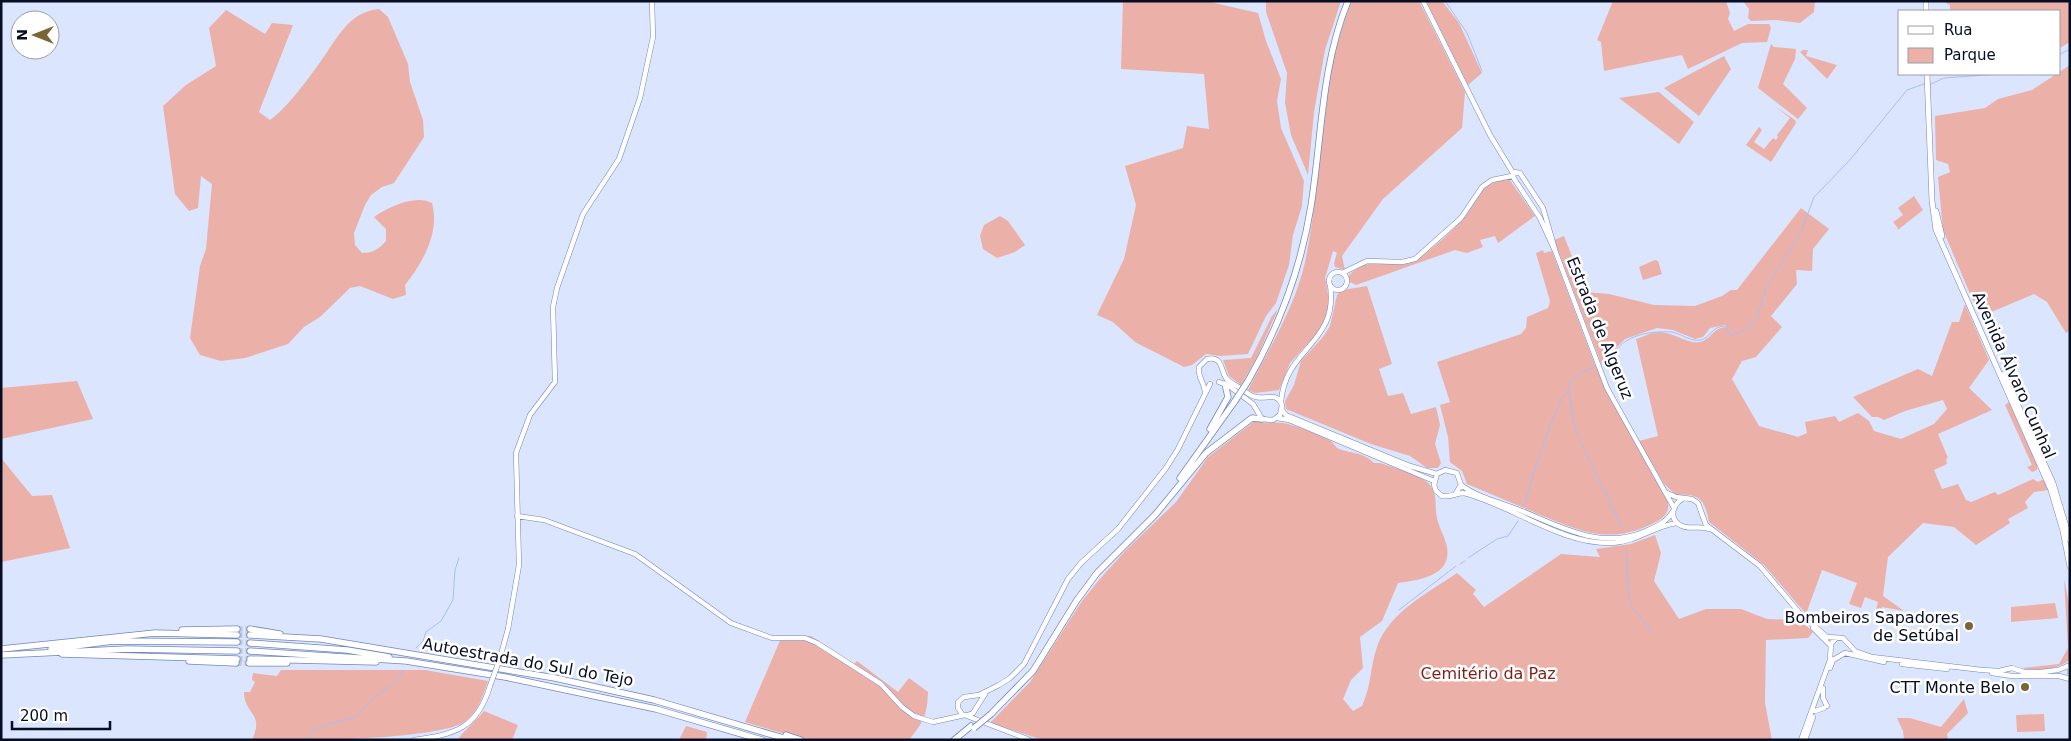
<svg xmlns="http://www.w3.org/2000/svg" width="2071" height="741" viewBox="0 0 2071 741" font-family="'DejaVu Sans',sans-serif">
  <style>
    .green { fill: #ebb1a8 }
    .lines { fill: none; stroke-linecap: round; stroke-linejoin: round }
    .stream { stroke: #a8bef7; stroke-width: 1 }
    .highway-tunnel { stroke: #bbc5dc; stroke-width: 5.5; stroke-dasharray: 5.5 3; stroke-linecap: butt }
    .secondary-casing { stroke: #7286bd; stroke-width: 5.5 }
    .primary-casing { stroke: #7286bd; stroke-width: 6 }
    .highway-casing { stroke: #7286bd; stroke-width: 7 }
    .secondary { stroke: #fff; stroke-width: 4.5 }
    .primary { stroke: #fff; stroke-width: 5 }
    .highway { stroke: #fff; stroke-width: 5.5 }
    .secondary-bridge-casing { stroke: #7286bd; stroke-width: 5.5; stroke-linecap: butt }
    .highway-bridge-casing { stroke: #7286bd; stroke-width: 7; stroke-linecap: butt }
    .secondary-bridge { stroke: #fff; stroke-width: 4.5 }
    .highway-bridge { stroke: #fff; stroke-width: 5.5 }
    .poi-dot { fill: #796634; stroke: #fff; stroke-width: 2 }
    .labels { text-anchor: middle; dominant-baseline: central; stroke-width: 5; stroke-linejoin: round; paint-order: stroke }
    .street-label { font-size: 16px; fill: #070d22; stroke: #fff }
    .poi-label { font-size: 16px; fill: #070d22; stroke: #fff; text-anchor: end }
    .park-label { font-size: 16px; fill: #811e18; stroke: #fff }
  </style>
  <rect width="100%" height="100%" fill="#dbe5fd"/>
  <path class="green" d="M1123,1H1206L1258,13L1266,41L1281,79L1277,101L1281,128L1304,181L1302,206L1293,235L1289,265L1276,303L1266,316L1248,354L1220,356L1206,354L1192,365L1184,367L1135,342L1113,322L1097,315L1124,259L1136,205L1125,166L1183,148L1187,126L1209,129L1204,74L1121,69Z
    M1266,1H1341L1325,50L1314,112L1308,175L1291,135L1285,103L1287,73L1266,12Z
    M1352,1H1419L1465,92L1462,128L1383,199L1342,256L1345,270L1335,267L1334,263L1337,253L1333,251L1325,278L1329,299L1327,314L1321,329L1290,363L1279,390L1255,393L1248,390C1269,349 1295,307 1305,262C1324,175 1317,84 1352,1Z
    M1426,1H1442L1459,23L1482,73L1468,85Z
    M1613,1H1726L1730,13L1728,19L1734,31L1748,24H1769L1771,28L1767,42L1742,43L1688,69L1682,55L1604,71L1601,42L1597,40Z
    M1743,1H1815L1814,12L1800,23L1777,20L1751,21L1748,18L1749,9Z
    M1930,1H2070V42L2060,48V11H1950V5L1944,2Z
    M379,9L388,17L408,64L410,82L423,120L424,137L394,183L382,187L371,195L365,205L354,233L355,245L362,253C373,253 379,249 386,241V229L374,217C388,207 416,194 432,203C440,233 423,262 405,285L406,295L393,299L360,286L350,288L320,317L304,327L288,344L245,358L221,361L200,355L190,338L200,266L206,249L212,184L201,176L198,208L189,211L175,194L163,106L186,85L216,66L209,28L226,10L265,34L272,23L293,25L259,112L270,120C288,107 308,79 321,61C337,39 348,12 379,9Z
    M1771,44L1774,47L1796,49L1795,59L1783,84L1807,108L1798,119L1758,88Z
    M1803,50H1808L1806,56L1837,65L1827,79L1800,52Z
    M1724,56L1731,69L1699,116L1664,88Z
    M2070,65V331L2066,333L2047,302L2034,294L1982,316L1971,296L1943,230L1938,177L1950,172L1948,164L1936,160L1935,116L1985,108L1998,99L2032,90Z
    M1659,92L1694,122L1679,144L1619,98Z
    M1776,107L1795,120L1796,123L1771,162L1746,145L1759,127L1762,130L1754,142L1764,149L1773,138L1776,140L1778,137L1777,135L1790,118Z
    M1509,179L1535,216L1501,241L1498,243L1495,236L1480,240L1483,247L1467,253L1455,250L1356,285L1348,281L1349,275C1377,250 1397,275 1420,258C1435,246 1453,231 1465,216C1482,196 1479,183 1509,179Z
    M1914,196L1923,210L1899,229L1897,230L1898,228L1893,222L1903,215L1898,208Z
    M1801,208L1829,229L1813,249L1812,271L1796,270L1797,284L1771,316L1782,327L1756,357L1742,361L1732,379L1759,426L1798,437L1807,433L1805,422L1835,416L1839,422L1858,413L1869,421L1874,431L1901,439L1934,424L1947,409L1943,400L1905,411L1884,420L1878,417H1872L1853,397L1918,369L1932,376L1952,322H1959L1965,304L1989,360L1969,388L1992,410L1938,434L1948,458L1946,459L1947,464L1934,470L1942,489L1958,484L1966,500L1971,502L1995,492L1998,495L2033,479L2038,482L2044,479L2049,490L2034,492L2025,502L2028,508L2008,519L2010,523L1976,545L1954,527L1923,523L1888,557L1883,596L1904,611L1882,607L1881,610H1876L1878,602L1865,597L1861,608L1849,604L1857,583L1822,570L1806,614L1764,565L1709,522C1705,499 1699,493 1676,495L1664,484L1639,441L1658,436L1636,339C1644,337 1650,332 1659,332C1674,332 1689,345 1700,342C1711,340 1713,327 1727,327L1725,325L1710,328L1703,337L1695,339L1673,330L1657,328L1648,331L1625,339L1601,363L1554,240L1564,236L1586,292L1609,294L1654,305L1695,306L1722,296L1731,290H1737Z
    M1000,216L1008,221L1025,245L1015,252L997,258L983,249L980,236L984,225Z
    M1543,250L1544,253L1552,251L1595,365L1668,502C1670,514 1662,519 1652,524C1609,545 1579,531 1538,514C1515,504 1491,494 1467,484L1462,471L1450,462L1448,437L1440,405L1450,402L1437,362L1521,334L1526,328L1527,317L1548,308L1550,301L1536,253Z
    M1655,260L1658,261L1662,274L1643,280L1639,267Z
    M1367,286L1392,364L1379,369L1388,396L1403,393L1411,414L1436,407L1440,425L1435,444L1441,463L1438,468H1427L1410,456L1371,444L1286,409L1285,401L1294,385L1301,361L1323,337L1330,326L1337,295L1342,290Z
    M1278,309L1258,355L1241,385L1229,376L1223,360L1251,358L1272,316Z
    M77,381L93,419L1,439V388Z
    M2009,402L2037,465V470L2032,472L2027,467L2032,465L2005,405Z
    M1256,420C1268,425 1272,421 1283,423C1295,425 1320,435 1331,441C1334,443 1335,447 1339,449C1352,454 1364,452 1374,463H1380C1392,467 1417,474 1427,482C1439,492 1434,506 1437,518C1439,528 1445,537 1447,547C1452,576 1419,580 1398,583L1382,621L1360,637L1363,668L1351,680L1343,699L1353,711L1362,706C1372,684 1370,666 1377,647C1389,612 1428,593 1457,573L1476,590L1473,594L1484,607L1561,554L1600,557L1596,549L1631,544L1655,535L1661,553L1654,581L1679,619L1706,609H1741L1767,619L1800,620L1813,632L1808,638L1766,640L1765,703L1772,740H1043L990,723L1030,682L1082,601L1099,580L1126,550L1176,502L1208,457Z
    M1,458L32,496L52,495L70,548L1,562Z
    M2064,579L2070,608V659C2059,670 2037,672 2022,668L2059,664L2068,648Z
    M2055,603L2058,618L2011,622V607Z
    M782,636H811L854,664L857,661L898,692L909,678L928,692C927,716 924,721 909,740H819L795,737L745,722Z
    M281,670H425L488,681C483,696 478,713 463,723C425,741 302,740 252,740C265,712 244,715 244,692H250L255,682L252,680L253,673L277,676Z
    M1964,699L1968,713L1947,734L1948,740H1904L1903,731L1897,718H1910L1941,727Z
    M484,711L518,725L512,740H458C462,732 477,720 484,711Z
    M2044,714L2045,731L2017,732L2016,715Z
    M686,726L707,732L706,740H679Z"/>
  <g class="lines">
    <path class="stream" d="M1445,1L1467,33L1482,71
      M2060,54L2070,49
      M1931,84L1944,78L2000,74
      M1600,365C1610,359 1616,347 1626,341C1639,333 1655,331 1671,332C1681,333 1690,342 1700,340C1710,339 1711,326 1726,326L1731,336L1746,329L1757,318L1766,288L1801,232L1814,197L1849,161L1907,90L1924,84
      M1578,436L1573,421L1569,384L1580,373L1596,366
      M1580,441L1623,529
      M1524,506C1529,487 1556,397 1569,390
      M1626,548L1629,599L1632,607L1653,633
      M1468,558L1497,539L1508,536L1518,521
      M1460,564L1465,561
      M1399,610L1456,566
      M416,648L423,641L426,632L441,621L453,600L455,570L459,558
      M306,740C316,722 337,724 354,717C361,714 366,705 371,700C381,690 398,685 402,671"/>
    <path class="highway-tunnel" d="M237,629H250
      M237,635H250
      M237,642L250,643
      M237,651H250
      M237,659H250
      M236,663H249"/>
    <defs>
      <path id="secondary" d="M1423,1L1490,135L1513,173
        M1556,253L1540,218L1513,177L1514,172L1520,173L1543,208L1556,253L1607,388L1674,508
        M1329 281a9 9 0 1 1 18 0a9 9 0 1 1-18 0Z
        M1342,273L1367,261L1402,262L1415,259L1461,218L1482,187L1492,180L1512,176
        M1205,393C1205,383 1197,377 1199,367L1207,359C1223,356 1220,369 1226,378C1230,383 1237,386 1242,389C1246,392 1250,396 1256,397C1267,400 1276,391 1282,405L1280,415L1273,420L1262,419L1253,404L1229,386L1219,382
        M1281,402C1285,347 1339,344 1330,285
        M1282,410L1286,415L1410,466L1437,474
        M1277,418L1289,420L1434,481
        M1461,485C1477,497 1499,502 1517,509C1560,526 1600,551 1646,531C1657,526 1667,522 1673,511
        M1456,493L1461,485L1457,473L1445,470L1437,474L1434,485L1436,491L1442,496C1452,498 1458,491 1468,494C1516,508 1561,544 1612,543C1636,542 1654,526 1677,523
        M1667,493L1676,497L1692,499L1698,503L1706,525L1760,566L1798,611
        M1684,498C1672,504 1668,520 1682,526C1690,530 1700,525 1709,529
        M517,516L544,520L635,554L731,623L772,638H805L817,643L881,684L902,707L914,716L933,722L965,715
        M1797,611L1827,637L1843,638L1855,651L1872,657L1982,670L1999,671L2012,668L2024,672H2041L2058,670L2070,665
        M1813,628L1831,646
        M1845,653L1884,662
        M500,658L508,629L519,565L516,453L530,415L555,382L553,307L557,288L583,214L619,159L640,98L653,37L652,1
        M1902,664L1947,669
        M1830,668L1833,660L1845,653
        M1992,673L2012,676H2059L2070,679
        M1823,688V698L1827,706
        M1815,711L1824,708
        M968,715L973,713L985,694
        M414,740C455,734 477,729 490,686
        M1030,740L962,714L958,708V702L964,697L979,695L999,685L1010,678L1024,664L1068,579L1081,563L1118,529L1166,468L1178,449L1210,384
        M1801,740L1830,660L1831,644L1836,638
        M1805,740L1813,717"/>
      <path id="primary" d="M1926,11V1
        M1927,74L1932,201L1936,230L2051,490L2063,531L2070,567
        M1936,211L1942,236
        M2004,374L2053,483L2070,540
        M2070,668V675"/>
      <path id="highway" d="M1248,381C1279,327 1301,268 1311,206C1322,137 1321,67 1348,1
        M1210,429L1228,397L1225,384
        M1180,478L1235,401
        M250,629L280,634
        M182,630L237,629
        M250,635L321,639L555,678L654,700L790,740
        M250,643L347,650L389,657
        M1,649L155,633L237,635
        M51,649L113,641L237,642
        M250,651L406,661L505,677L656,709L762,740
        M62,654L237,659
        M1,655L127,649L237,651
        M250,659L376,662
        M189,661L236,663
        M249,663H287
        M991,714L1033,671L1077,600L1097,573L1155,515L1206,453L1252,418L1262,419
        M786,735L801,740
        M954,740L971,726"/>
    </defs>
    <use href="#secondary" class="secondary-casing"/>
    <use href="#primary" class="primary-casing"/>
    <use href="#highway" class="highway-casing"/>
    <use href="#secondary" class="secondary"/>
    <use href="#primary" class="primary"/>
    <use href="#highway" class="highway"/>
    <defs>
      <path id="secondary-bridge" d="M490,686L500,658"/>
      <path id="highway-bridge" d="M1235,401L1248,381
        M974,728L991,714"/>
    </defs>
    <use href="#secondary-bridge" class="secondary-bridge-casing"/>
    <use href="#highway-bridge" class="highway-bridge-casing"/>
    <use href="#secondary-bridge" class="secondary-bridge"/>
    <use href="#highway-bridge" class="highway-bridge"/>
  </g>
  <g class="poi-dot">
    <circle cx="1969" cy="626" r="5"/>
    <circle cx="2025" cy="687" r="5"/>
  </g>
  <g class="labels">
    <g class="street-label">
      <text transform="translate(1600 328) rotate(68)">Estrada de Algeruz</text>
      <text transform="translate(2014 375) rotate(66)">Avenida Álvaro Cunhal</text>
      <text transform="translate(528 662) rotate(10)">Autoestrada do Sul do Tejo</text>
    </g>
    <g class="poi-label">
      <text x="1959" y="617">Bombeiros Sapadores<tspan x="1959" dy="18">de Setúbal</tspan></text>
      <text x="2015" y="687">CTT Monte Belo</text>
    </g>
    <g class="park-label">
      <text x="1488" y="673">Cemitério da Paz</text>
    </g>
  </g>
  <rect width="2071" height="741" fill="none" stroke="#070d22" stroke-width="5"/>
  <rect x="1898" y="10" width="162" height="65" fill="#ffffff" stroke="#9c9ea7"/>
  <rect x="1908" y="26" width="25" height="8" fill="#ffffff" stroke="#9c9ea7"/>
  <text x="1944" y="35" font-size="15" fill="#070d22">Rua</text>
  <rect x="1908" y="48" width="25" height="15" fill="#ebb1a8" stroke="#9c9ea7"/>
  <text x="1944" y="60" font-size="15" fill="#070d22">Parque</text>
  <g transform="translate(35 35) rotate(270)"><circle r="24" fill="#ffffff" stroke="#9c9ea7"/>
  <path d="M0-4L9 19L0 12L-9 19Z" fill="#796634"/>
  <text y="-8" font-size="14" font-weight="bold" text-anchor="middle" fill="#070d22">N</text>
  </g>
  <path d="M12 721v8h98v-8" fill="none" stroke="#070d22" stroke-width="2.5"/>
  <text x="20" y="721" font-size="15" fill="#070d22" stroke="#ffffff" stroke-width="4" paint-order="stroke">200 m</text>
</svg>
